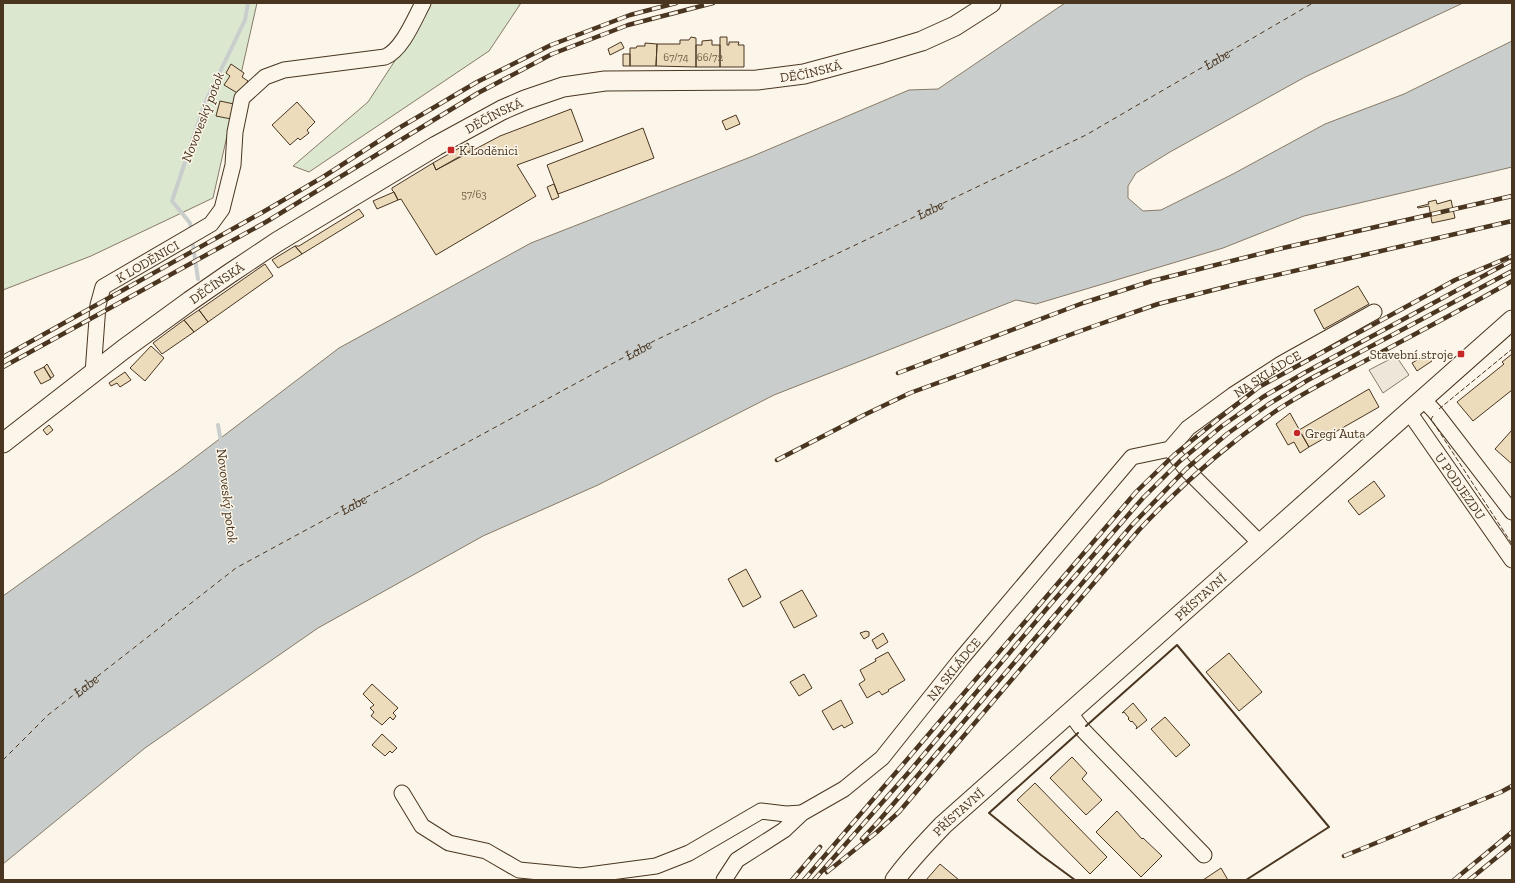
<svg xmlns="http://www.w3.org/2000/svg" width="1515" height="883" viewBox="0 0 1515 883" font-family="'Zilla Slab',serif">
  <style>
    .green { fill: #dce7d0; stroke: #887966 }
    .parking { fill: #ede7d9; stroke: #887966 }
    .water { fill: #c9cecd; stroke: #887966 }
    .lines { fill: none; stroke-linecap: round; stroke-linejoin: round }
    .stream { stroke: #c9cecd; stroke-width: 4 }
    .ferry { stroke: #4a3520; stroke-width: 1; stroke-dasharray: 5 4; stroke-linecap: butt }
    .building { fill: #ecdcbc; stroke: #4a3520 }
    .minor-casing { stroke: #4a3520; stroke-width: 17 }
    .major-casing { stroke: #4a3520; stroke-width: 21 }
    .minor { stroke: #fbf6e9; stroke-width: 15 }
    .major { stroke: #fbf6e9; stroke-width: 19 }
    .rail-casing { stroke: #4a3520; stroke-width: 4.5 }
    .rail { stroke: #fbf6e9; stroke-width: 3; stroke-dasharray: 9; stroke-linecap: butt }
    .fence { stroke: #4a3520; stroke-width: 1; stroke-dasharray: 5 2; stroke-linecap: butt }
    .wall { stroke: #4a3520; stroke-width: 2 }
    .poi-dot { fill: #c62828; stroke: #fbf6e9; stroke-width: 1.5 }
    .labels { text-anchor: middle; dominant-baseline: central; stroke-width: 3; stroke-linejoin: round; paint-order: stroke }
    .number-label { font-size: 11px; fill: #725f47 }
    .street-label { font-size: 13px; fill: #4a3520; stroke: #fbf6e9 }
    .poi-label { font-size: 13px; fill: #4a3520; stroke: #fbf6e9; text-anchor: start }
    .water-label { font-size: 14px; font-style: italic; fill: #4a3520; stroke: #fbf6e9 }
  </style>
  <rect width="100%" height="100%" fill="#fbf6e9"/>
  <path class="green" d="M3,3H257L213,198L91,256L3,290Z
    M427,3H521L489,51L309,172L293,166L368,102L396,59Z"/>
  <path class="parking" d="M1396,356L1409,375L1383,393L1369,370Z"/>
  <path class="water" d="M1065,3H1463L1305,77L1170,152L1136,173L1128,186V198L1143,211L1161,210L1233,174L1325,124L1404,94L1512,41V167L1304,216L1223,248L1036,304L1016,300L774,395L598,485L483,536L318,628L145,748L3,864V596L180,469L339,348L531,243L753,156L909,90L938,89Z"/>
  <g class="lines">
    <path class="stream" d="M191,229L190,223L172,201L205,103L245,20L248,3
      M193,245L198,279
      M218,425L221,442"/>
    <path class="ferry" id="s1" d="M3,760L48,715L236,568L654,341L1086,135L1313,3"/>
  </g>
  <path class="building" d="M691,37L696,38V67L656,66L657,44H680V40H689Z
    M720,37H727V45H729V42H739L738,45H744V67H720Z
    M712,40V45H720V67H696V45H702V41Z
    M621,42L624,48L610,55L608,49Z
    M645,43L657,44L656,66H630V48H636L637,46H645Z
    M623,54H630V66H623Z
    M231,64L244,73L242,77L248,81L239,94L224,85L230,76L226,73Z
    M220,101L234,104L231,119L216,116Z
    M297,102L315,122L307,130L309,133L300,140L298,138L290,145L272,125Z
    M571,109L583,141L517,165L536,196L436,255L401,199L398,200L394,192L392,190V188L433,163L436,170L500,136Z
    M736,115L740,124L726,130L722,121Z
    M643,128L654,158L558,194L547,165Z
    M468,143L471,150L436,170L433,163Z
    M554,184L559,197L552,200L547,187Z
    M394,192L398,200L377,209L373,201Z
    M1436,200L1437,204L1451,200L1455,218L1432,223L1429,206L1418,208L1417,207L1429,204L1428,202Z
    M359,209L364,216L302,254L295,246H299Z
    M295,246L302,254L278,268L272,260Z
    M265,264L273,276L208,322L199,310Z
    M1358,286L1369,304L1324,329L1314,310Z
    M199,310L208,322L194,332L184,320Z
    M184,320L194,332L162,354L153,343Z
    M151,346L164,358L145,381L130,368Z
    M1427,354L1432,361L1417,371L1412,363Z
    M1512,354V390L1473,421L1457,402L1504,364L1502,362Z
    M47,364L54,376L51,378L44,367Z
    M44,367L51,379L41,384L34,372Z
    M125,372L131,380L120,387L117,383L111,386L109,383Z
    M1369,389L1379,407L1309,447L1299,430Z
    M1290,413L1309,447L1300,453L1294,442L1288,445L1276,424Z
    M49,425L53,430L47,435L43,430Z
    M1512,430V464L1495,449Z
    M1374,481L1385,496L1359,515L1348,501Z
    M746,569L761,597L743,607L728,579Z
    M802,590L817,616L794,628L780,602Z
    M866,631L869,632V636L864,639L860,633Z
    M883,633L888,642L877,649L872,640Z
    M888,652L905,680L888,690L889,691L882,695L879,691L867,698L859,684L865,680L860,670L876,661L875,659Z
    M1229,653L1262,692L1239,711L1206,672Z
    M804,674L812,688L799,696L790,682Z
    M372,684L398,708L393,713L396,716L393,720L390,717L382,725L371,716L374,712L370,708L374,705L363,694Z
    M841,700L853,723L844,728L842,725L833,730L822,711Z
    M1133,703L1147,720L1136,729L1137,727L1132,721L1131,722L1128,719L1129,718L1124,712L1122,713Z
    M1165,717L1190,745L1176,757L1151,729Z
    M382,734L397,748L392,753L390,751L385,756L372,745Z
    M1072,757L1087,773L1082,779L1102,800L1086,815L1050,778Z
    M1035,783L1107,857L1090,874L1017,800Z
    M1117,811L1142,839L1143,838L1162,856L1141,877L1096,832Z
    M940,864L959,880H926Z
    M1221,868L1228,880H1203Z"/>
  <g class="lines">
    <defs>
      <g id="minor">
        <path id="s2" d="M93,373L98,305L103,287L211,224L222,209L233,165L235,132L242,98L265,77L284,70L385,57C402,50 414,20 423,3"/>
        <path d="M1423,399L1435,412L1512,512"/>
        <path id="s3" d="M1409,412L1512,560"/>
        <path id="s4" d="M1260,543L1186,469L1170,449L1188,428L1233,395L1281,364L1374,312"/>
        <path d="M1070,713L1082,729L1204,855"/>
        <path d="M402,793L422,826L449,843L486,851L519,870L581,876L656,866L689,853L761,811L786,814L802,813"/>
        <path id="s5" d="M724,880L737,860L784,830L802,813L844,789L882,758L961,659L1132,457L1170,449"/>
      </g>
      <g id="major">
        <path id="s6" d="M3,443L124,349L190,301L229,274L277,242L436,146L502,110L525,100L563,87L605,81L757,80L804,74L882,53L922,41L955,26L991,3"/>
        <path id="s7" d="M895,880C909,860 926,843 943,825L1512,320"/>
      </g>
    </defs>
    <use href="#minor" class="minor-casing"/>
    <use href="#major" class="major-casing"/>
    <use href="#minor" class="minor"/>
    <use href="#major" class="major"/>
    <defs>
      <path id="rail" d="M3,357L263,212L323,177L399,128L477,82L551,45L630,15L676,3
        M3,367L266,222L478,93L552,54L628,25L713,3
        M898,373L1083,303L1152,281L1283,248L1512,196
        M777,460L864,415L910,393L1097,325L1158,304L1237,284L1512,221
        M862,839L877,823L1132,525L1186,469L1227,434L1269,404L1308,380L1512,271
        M1344,856L1501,792L1512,786
        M827,872L877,832L899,812L1139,530C1180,486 1224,447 1273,413C1302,393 1333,378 1363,362C1413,335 1463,309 1512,281
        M792,880L820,847
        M804,880L1136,492L1174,455L1217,420L1259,387L1455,280L1512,256
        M814,880L909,772L1049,606L1143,498L1180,461L1222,426L1263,397L1304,373L1511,261
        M1454,880L1512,832
        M1469,880L1512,845"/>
    </defs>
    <use href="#rail" class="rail-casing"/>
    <use href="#rail" class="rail"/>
    <path class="fence" d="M1439,409L1512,349
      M1433,416L1431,419L1512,544"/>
    <path class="wall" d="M1086,726L1177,645L1329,827L1246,880
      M1075,880L1041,855L989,813L1078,733"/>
  </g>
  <g class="poi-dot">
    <rect x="447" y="146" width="8" height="8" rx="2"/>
    <rect x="1457" y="350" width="8" height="8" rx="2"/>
    <circle cx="1297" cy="433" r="4"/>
  </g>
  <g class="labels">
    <g class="number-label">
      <text x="676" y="57">67/74</text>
      <text x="710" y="57">66/72</text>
      <text x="474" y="194">57/63</text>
    </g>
    <g class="street-label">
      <text stroke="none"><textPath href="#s6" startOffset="915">DĚČÍNSKÁ</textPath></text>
      <text stroke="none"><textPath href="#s6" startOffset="591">DĚČÍNSKÁ</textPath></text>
      <text stroke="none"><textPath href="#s2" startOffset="138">K LODĚNICI</textPath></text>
      <text stroke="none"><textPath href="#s6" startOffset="267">DĚČÍNSKÁ</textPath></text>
      <text stroke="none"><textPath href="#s4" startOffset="254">NA SKLÁDCE</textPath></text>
      <text stroke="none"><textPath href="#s3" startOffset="90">U PODJEZDU</textPath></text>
      <text stroke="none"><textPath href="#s7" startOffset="417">PŘÍSTAVNÍ</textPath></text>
      <text stroke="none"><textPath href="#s5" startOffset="316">NA SKLÁDCE</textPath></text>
      <text stroke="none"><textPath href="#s7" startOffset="93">PŘÍSTAVNÍ</textPath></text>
    </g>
    <g class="poi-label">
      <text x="459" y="150">K Loděnici</text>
      <text x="1453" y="354" text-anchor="end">Stavební stroje</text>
      <text x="1305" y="433">Gregi Auta</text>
    </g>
    <g class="water-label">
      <text stroke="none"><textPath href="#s1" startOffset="1408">Labe</textPath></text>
      <text transform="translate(203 117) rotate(-69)">Novoveský potok</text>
      <text stroke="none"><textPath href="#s1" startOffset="1084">Labe</textPath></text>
      <text stroke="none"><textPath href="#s1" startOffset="760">Labe</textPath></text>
      <text transform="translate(227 496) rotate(83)">Novoveský potok</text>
      <text stroke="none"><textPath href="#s1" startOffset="436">Labe</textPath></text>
      <text stroke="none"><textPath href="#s1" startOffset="112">Labe</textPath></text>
    </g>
  </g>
  <rect width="1515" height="883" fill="none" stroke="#4a3520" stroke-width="8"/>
</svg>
